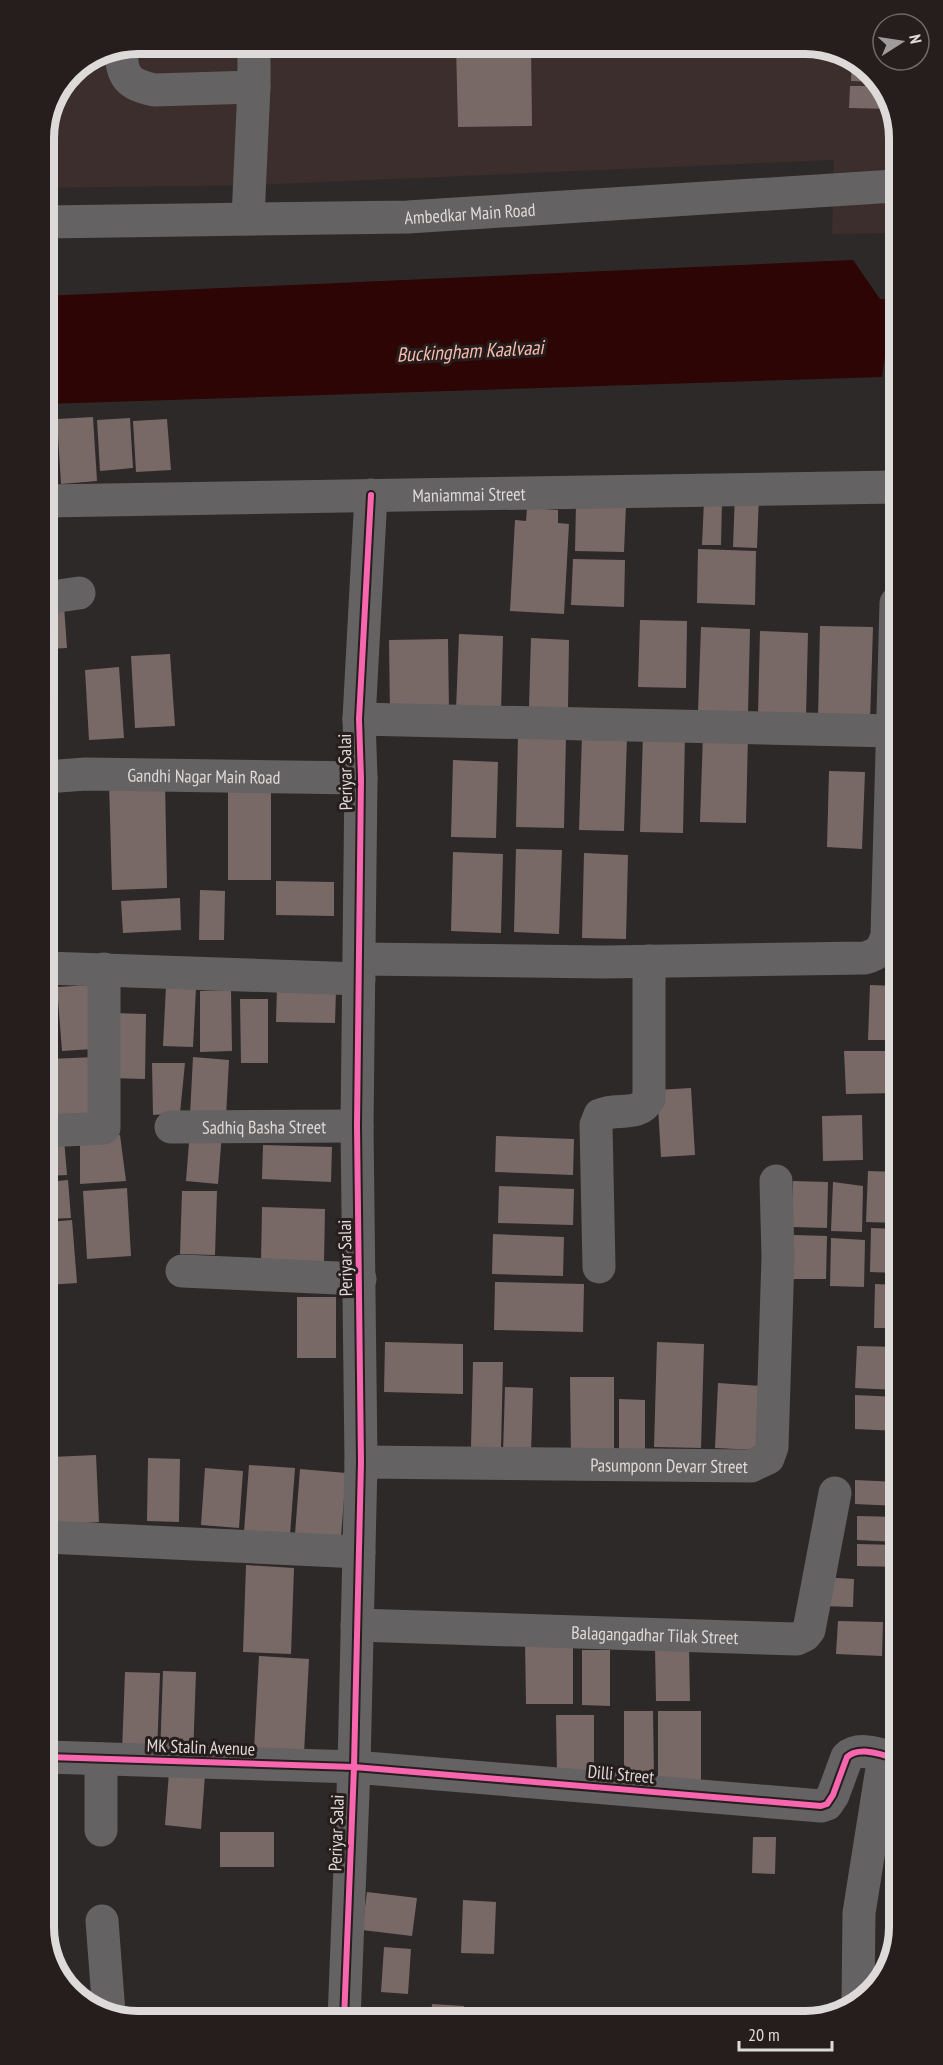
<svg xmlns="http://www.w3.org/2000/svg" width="943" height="2065" viewBox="0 0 943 2065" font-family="'PT Sans Narrow',sans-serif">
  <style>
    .built { fill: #3b2e2c }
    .water { fill: #2c0504 }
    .building { fill: #796966 }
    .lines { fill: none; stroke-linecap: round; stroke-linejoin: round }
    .minor { stroke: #646262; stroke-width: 33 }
    .cycleway-casing { stroke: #251e1d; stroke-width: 10 }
    .cycleway { stroke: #f766af; stroke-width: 6 }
    .labels { text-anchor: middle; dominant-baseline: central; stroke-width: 6; stroke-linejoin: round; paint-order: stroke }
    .street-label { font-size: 18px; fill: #dfdada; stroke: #251e1d }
    .water-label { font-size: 20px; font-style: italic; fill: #f9bbb0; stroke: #251e1d }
    .rim { fill: none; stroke: #dfdada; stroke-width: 8 }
  </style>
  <rect width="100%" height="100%" fill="#2d2928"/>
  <path class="built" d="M138,44H812L863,63L894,107L895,233L832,234L834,160L254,185L44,188V132L71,71Z"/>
  <path class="water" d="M853,260L880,299L895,300V355H885L882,377L44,404V296Z"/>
  <path class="building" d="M531,44L532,126L458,127L456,45Z
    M779,44H812L827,50L778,48Z
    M852,59L863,63L877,82L851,81Z
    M850,86H880L894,109L849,108Z
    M93,417L97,481L61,484L57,419Z
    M130,418L133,468L100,471L97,420Z
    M167,419L171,470L136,472L133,421Z
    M44,426H50L53,476L45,477Z
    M735,493L759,494L757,548L733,547Z
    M704,501H722L721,545H702Z
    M576,504L626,505L624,552L575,551Z
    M527,508L558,510V523L569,524L564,614L510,611L515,520L526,521Z
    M698,549L756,551L755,605L697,603Z
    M573,559L625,560L624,607L571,605Z
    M64,606L67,648L45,649V607Z
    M640,620L687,621L686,688L638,687Z
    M820,626L873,627L870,721L818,719Z
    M701,627L750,629L748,712L698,711Z
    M760,631L808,633L806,716L758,714Z
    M459,634L503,636L501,712L456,710Z
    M531,638L569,640L568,708L529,707Z
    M448,639L449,713L390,714L389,640Z
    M170,654L175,726L135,728L131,656Z
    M119,667L124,738L89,740L85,670Z
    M643,734L685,735L683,833L640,832Z
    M703,734L748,735L746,823L700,822Z
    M518,735L566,736L564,828L516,827Z
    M582,735L627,736L624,831L579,830Z
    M453,760L498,762L496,838L451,837Z
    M829,771L865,772L862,849L827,847Z
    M165,780L167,888L112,890L109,782Z
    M228,789H271V880H228Z
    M46,827H47L49,859H46Z
    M516,849L562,850L559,934L514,932Z
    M453,852L503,854L501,933L451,931Z
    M584,853L628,855L626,939L582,938Z
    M276,881L334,882V916L276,915Z
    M200,890L225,891L224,940H199Z
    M180,898L181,930L123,933L121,901Z
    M54,977L57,1029H46V978Z
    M90,985L94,1049L62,1051L57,987Z
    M870,985L897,986V1040H868Z
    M166,986L196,988L193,1047L163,1046Z
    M277,988L336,990L335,1023L276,1022Z
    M231,990L232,1051L200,1052V991Z
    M240,999H268V1063H241Z
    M112,1013L146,1014L145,1079L110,1078Z
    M844,1051H897V1093L846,1094Z
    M95,1057L98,1115L54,1118L50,1059Z
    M193,1057L229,1060L226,1117L190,1115Z
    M152,1063H185L180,1113L153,1115Z
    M691,1088L695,1155L661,1157L657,1090Z
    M862,1115L863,1160L823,1161L822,1116Z
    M190,1130L222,1133L218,1184L186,1181Z
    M120,1135L126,1181L80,1184V1137Z
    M496,1136L574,1139L573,1175L495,1172Z
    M64,1139L67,1175L46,1176V1140Z
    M263,1145L332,1147L331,1182L262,1179Z
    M868,1171L897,1172L898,1223L866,1222Z
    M68,1180L71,1218L47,1219V1182Z
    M793,1181L828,1182L827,1228L792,1227Z
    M833,1182L863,1186L862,1232L831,1231Z
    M499,1186L574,1189L573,1225L498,1223Z
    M127,1188L131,1256L87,1259L83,1191Z
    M182,1191H217L215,1255L180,1254Z
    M262,1207L325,1209L324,1263L261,1262Z
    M72,1220L77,1283L47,1285V1222Z
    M871,1228L898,1229V1273L870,1272Z
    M493,1234L564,1237L563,1276L492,1274Z
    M794,1235L827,1236L826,1279H793Z
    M831,1238L865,1240L864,1287L830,1286Z
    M495,1282L584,1284L583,1332L494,1330Z
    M875,1284L898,1285V1328H874Z
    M297,1297H336V1358H297Z
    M385,1342L463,1344V1394L384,1392Z
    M657,1342L704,1344L701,1448L654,1447Z
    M857,1346L898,1347V1390L855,1388Z
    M473,1362H503L501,1448L471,1447Z
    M570,1377H614V1456H571Z
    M718,1383L761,1386L757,1450L715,1448Z
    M505,1387L533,1388L531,1454L503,1453Z
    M855,1395L898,1397V1431L855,1429Z
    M619,1399L645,1400V1453L619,1452Z
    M96,1455L99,1522L54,1525L51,1457Z
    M148,1458L180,1459L179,1522L147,1521Z
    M249,1465L295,1468L290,1535L244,1532Z
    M205,1468L243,1471L239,1528L201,1525Z
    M300,1469L346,1473L341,1537L295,1534Z
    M855,1480L898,1482V1506L855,1504Z
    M857,1516L898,1517V1542L857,1540Z
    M857,1544L898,1545V1567L857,1566Z
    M246,1565L294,1568L291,1654L243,1652Z
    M821,1577L854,1579L853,1607L821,1606Z
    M838,1621L883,1622L882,1656L836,1654Z
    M525,1641L573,1642V1704H526Z
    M689,1646L690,1701H656L655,1647Z
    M582,1650H610V1706L582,1705Z
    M259,1656L309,1659L304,1753L254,1750Z
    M163,1671L196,1672L193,1757L160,1755Z
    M125,1672L160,1673L157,1753L122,1752Z
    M624,1711H653L654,1778H624Z
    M658,1711H701V1780L658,1781Z
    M556,1715H594V1775H557Z
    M169,1772L205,1775L201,1829L165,1825Z
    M48,1821H56V1854H48Z
    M220,1832H274V1867H220Z
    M753,1837H776L775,1874L752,1873Z
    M367,1892L417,1898L412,1936L362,1930Z
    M463,1900L496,1902L494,1954L461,1953Z
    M384,1947L411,1949L408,1994L381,1992Z
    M432,2004L464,2006L463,2019H431Z
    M166,2010L167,2021H131L118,2016V2013Z"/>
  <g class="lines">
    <g class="minor">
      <path d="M121,50C122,78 128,84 154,90L254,87"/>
      <path d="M248,218L254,87V44"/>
      <path id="s1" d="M44,222L408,217L895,186"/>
      <path id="s2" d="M45,501L895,487"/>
      <path d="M45,598L79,593"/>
      <path d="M359,719L892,731"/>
      <path id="s3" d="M45,777L86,774L361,778"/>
      <path d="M360,959L604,962L865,958C879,954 883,949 887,935L896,603"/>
      <path d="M46,968L359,979"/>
      <path id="s4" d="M171,1127L357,1126"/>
      <path d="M46,1131L104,1128V969"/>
      <path d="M599,1267L596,1125L600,1115C617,1107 638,1118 649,1099V961"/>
      <path d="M182,1271L360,1279"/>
      <path id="s5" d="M361,1462L751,1466L768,1458L772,1447L778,1257L776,1181"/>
      <path d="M47,1537L359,1552"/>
      <path id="s6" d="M357,1625L797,1639L805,1635L809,1630L835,1493"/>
      <path d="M48,1757L354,1767L821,1806L827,1804L833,1795L847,1757C860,1745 883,1756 899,1759"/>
      <path d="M101,1759V1830"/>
      <path d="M102,1921L109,2013"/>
      <path d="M858,2000L859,1913L884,1756"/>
      <path d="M344,2020L354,1767L361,1462L357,1126L361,778L359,719L371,495"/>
    </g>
    <defs>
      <path id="cycleway" d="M48,1757L354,1767L821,1806L827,1804L833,1795L847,1757C860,1745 883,1756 899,1759
        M344,2020L354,1767L361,1462L357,1126L361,778L359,719L371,495"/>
    </defs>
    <use href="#cycleway" class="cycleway-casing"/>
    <use href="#cycleway" class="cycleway"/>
  </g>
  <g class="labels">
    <g class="street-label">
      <text stroke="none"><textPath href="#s1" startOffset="426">Ambedkar Main Road</textPath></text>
      <text stroke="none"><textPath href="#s2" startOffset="424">Maniammai Street</textPath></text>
      <text transform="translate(345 772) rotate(-91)">Periyar Salai</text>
      <text stroke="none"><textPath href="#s3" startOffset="159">Gandhi Nagar Main Road</textPath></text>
      <text stroke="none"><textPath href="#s4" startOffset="93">Sadhiq Basha Street</textPath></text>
      <text transform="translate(345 1258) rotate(-91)">Periyar Salai</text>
      <text stroke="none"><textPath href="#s5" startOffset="308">Pasumponn Devarr Street</textPath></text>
      <text stroke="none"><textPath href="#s6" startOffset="298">Balagangadhar Tilak Street</textPath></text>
      <text transform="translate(201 1747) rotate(2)">MK Stalin Avenue</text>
      <text transform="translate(621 1774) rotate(5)">Dilli Street</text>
      <text transform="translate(336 1833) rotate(-88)">Periyar Salai</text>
    </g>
    <g class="water-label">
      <text transform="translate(470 351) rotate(-3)">Buckingham Kaalvaai</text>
    </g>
  </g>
  <path d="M0 0H943V2065H0ZM138 54H805A84 84 0 0 1 889 138V1927A84 84 0 0 1 805 2011H138A84 84 0 0 1 54 1927V138A84 84 0 0 1 138 54Z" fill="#251e1d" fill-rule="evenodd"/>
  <path class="rim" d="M138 54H805A84 84 0 0 1 889 138V1927A84 84 0 0 1 805 2011H138A84 84 0 0 1 54 1927V138A84 84 0 0 1 138 54Z"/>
  <g transform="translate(901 42) rotate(78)"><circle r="28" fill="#251e1d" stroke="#6f6969" stroke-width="1.5"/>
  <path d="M0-4.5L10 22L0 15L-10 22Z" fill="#a19c9c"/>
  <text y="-9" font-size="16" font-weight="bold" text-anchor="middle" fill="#dfdada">N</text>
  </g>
  <path d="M739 2041v9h93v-9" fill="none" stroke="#dfdada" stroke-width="3"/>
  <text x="748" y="2041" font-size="18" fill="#dfdada" stroke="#251e1d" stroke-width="4.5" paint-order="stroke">20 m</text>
</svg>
